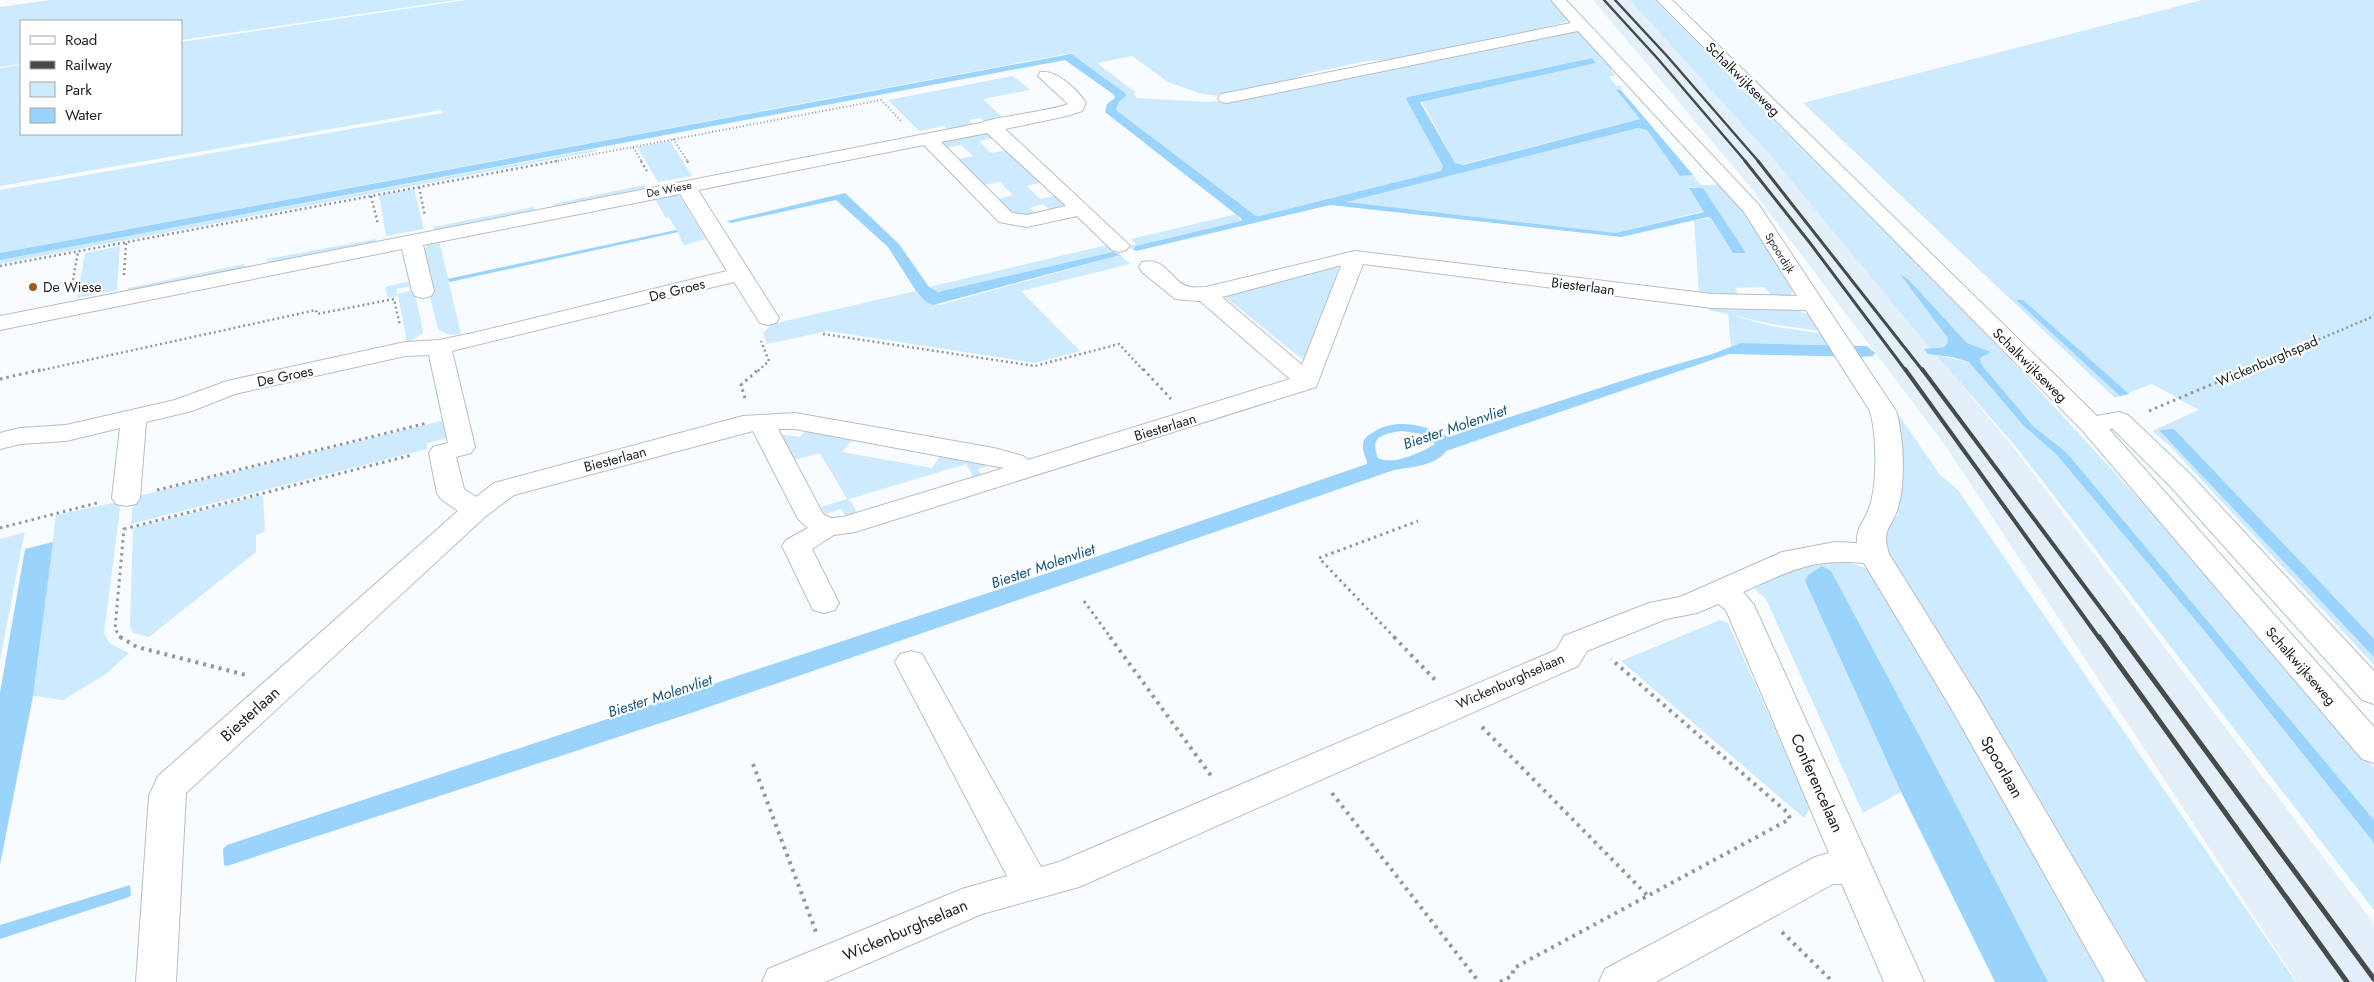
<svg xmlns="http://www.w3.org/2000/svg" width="2374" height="982" viewBox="0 0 2374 982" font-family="Jost,sans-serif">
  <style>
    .built { fill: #e3f0fa }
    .green { fill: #ceeaff }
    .water { fill: #9ad3fc; fill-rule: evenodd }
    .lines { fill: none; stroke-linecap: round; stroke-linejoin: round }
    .minor-casing { stroke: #b8bec3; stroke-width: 2 }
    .path-far3 { stroke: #949899; stroke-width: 2; stroke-dasharray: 1 2.5; stroke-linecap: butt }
    .path-far2 { stroke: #949899; stroke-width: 2.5; stroke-dasharray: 2 3; stroke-linecap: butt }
    .path-far1 { stroke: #949899; stroke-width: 3; stroke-dasharray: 2.5 4; stroke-linecap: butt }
    .path { stroke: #949899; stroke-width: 4; stroke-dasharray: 3 5; stroke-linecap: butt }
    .minor { fill: #fff; fill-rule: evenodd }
    .rail-far3 { stroke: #464a4b; stroke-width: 2.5 }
    .rail-far2 { stroke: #464a4b; stroke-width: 3 }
    .rail-far1 { stroke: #464a4b; stroke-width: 4 }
    .rail { stroke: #464a4b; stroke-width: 5 }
    .poi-dot { fill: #9a5d22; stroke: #fff; stroke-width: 2 }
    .labels { text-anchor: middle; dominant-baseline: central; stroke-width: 4.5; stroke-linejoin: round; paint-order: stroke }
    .far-street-label { font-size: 11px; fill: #202324; stroke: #fff }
    .street-label { font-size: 14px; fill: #202324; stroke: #fff }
    .poi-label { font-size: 14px; fill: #202324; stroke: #fff; text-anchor: start }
    .water-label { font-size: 15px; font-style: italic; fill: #13557c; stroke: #fff }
    .near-street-label { font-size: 16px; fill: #202324; stroke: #fff }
  </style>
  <rect width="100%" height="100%" fill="#f8fcfe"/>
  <path class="built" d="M1593,0H1630L1641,12L1769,154L2014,448L2374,924V982H2297L1945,445L1747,183Z"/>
  <path class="green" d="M51,0H457L181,40V21H21V64L0,67V7Z
    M466,0H1553L1569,18L1568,21L1531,32L1400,59L1367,61L1305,74L1283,83L1221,96L1202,94L1168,82L1132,56L1097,63L1135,92L1134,95L1137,98L1208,102L1242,98L1567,30L1581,32L1615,68L1611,70L1616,75L1609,77L1616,86H1622L1621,90L1616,91L1640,119L1460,165L1455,163L1421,100L1595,63V60L1591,58L1408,97L1406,99L1444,166L1441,171L1260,217L1256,216L1116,110L1118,103L1126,96L1066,54L0,253V190L443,113L441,110L0,186V68L21,65V134H181V42Z
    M1630,0H1655L2004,352L2193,558L2374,768V820L2067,453L2033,426L1981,364L1980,359L1990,352L1967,343L1909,280L1902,275L1948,338L1947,344L1944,347L1930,348L1769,154Z
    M2202,0H2374V665L2170,446L2152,431L2199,410L2152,384L2115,398L1803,103Z
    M1013,76L1030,90L983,99L1003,118L985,122L980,118L969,120L973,124L948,129L944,126L919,131L888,100Z
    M1638,128L1647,130L1680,176L1693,175L1701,185H1719L1731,194L1793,287L1791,296L1773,297L1764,287L1735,288L1739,295H1699L1694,220L1711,218L1733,253L1696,187L1689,188L1704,211L1616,233L1344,202Z
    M987,132L994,138L979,141L991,153L1008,150L1043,182L1027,186L1040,199L1058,195L1065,203L1064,205L1051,210L1043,204L1030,208L1036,214H1012L998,199L1013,195L1000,182L984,185L958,159L973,156L961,145L946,148L941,142L943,138L955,134L961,139Z
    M670,141L692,176L658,182L637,147Z
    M596,149L597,151L0,264V260Z
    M644,185L646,189L555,207L553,204Z
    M414,189L424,229L386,236L379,195Z
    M675,194L680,197L706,239L684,245L669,217L666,218L653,196Z
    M534,207L536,211L434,231L433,227Z
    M1237,214L1241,221L1133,249L1130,246L1136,244L1131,239Z
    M376,239L377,243L268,263L267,259Z
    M439,240L461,334C453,336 444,334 438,329L428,290L433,286L424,252L428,244Z
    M1107,245L1118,253L1113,252L944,292L933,291L929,287Z
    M120,246L117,290L77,298L85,253Z
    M1120,255L1130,264L1021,291L1080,351L1035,363L828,331L767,344L763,333L772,324L916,291L926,302L940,305Z
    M244,264L245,268L239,271L128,292V288Z
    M1337,266L1339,272L1303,360L1223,295Z
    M410,281L411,286L397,289V294L414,290L423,330L422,334L409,342H407L398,296L388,298L385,287Z
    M1709,305L1795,309L1811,316L1821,331L1771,324L1709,310Z
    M1728,314L1771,326L1823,334L1829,345L1741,343L1731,347Z
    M1936,355L1969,362L2023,425L2056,454L2207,634L2374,843V910L2017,448Z
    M1879,386L1940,475L1958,490L2296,982H2139L1888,554C1881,537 1888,528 1898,514Z
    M445,420L447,438L427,443V449L131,524L134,497Z
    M806,429L853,439L842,452L932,468L940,456L991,465L978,469L982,476L974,478L966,464L849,499L858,514L846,517L841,509L825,514L821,507L847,499L820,453L794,460L779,434L800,437Z
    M263,495L265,532L256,535V552L149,637L133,633L130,624L133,528Z
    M121,501L104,633L110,644L129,653L106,674L63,700L33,696L56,515Z
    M25,532L21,550L0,661V539Z
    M1818,561H1846L1873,571L2113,982H2048L1909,718L1805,581L1901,792L1863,813L1766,599L1754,588L1775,577Z
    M1720,620L1728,623L1810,808L1804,818L1621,661Z"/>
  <path class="water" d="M1071,54L1125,93L1126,96L1118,103L1116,110L1256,216H1260L1441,171L1443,166L1406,99L1408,97L1592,58L1596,63L1420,102L1455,163L1463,165L1640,119L1616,90H1621L1693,175L1680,176L1647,130L1638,128L1346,202L1616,233L1704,212L1689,188H1703L1746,253H1733L1711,218L1708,217L1621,237L1330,205L1136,251L1133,249L1136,246L1241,221L1242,219L1105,112L1107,104L1115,98L1113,94L1065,60L0,260V253Z
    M845,193L899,244L929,287L938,292L1113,252L1120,255L933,305L926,302L916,291L888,247L836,200L731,223L727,221Z
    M676,230L678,232L450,282L447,279Z
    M1900,274L1909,280L1967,343L1991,352L1980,358L1981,364L2033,426L2067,453L2374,820V843L2207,634L2056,454L2023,425L1969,362L1952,357L1928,354L1924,349L1944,347L1947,344L1948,338Z
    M2016,300H2023L2129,394L2120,396Z
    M1741,343L1867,346L1876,354H1873L1874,356L1860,357L1729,354L1446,451C1436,466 1411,467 1394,470L697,711L227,866L224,865L223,849L227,845L1072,565L1367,464C1367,458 1362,452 1363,445C1363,439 1367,436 1372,433C1395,417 1426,425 1448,437L1640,375L1712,354ZM1402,431L1422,434L1435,444C1423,452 1392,466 1378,458C1369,435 1384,434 1402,431Z
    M2174,429L2374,639V657L2159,430Z
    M53,542L33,696L0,865V693L25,549Z
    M1822,566L1831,571L1953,799L2048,982H1995L1901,792L1805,581L1808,575Z
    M130,885L131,895L129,897L0,939V925Z"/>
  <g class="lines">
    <defs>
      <path id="minor" d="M1551,0H1566L1759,205L1896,411C1904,437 1906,484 1897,511C1889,531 1882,529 1889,554L1980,700L2146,982H2105L1955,715L1864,563C1811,558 1790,571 1743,592L1754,605L1924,982H1884L1842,884H1833L1656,982H1599L1605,969L1815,857L1829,853L1726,610L1718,604L1697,613L1666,619L1587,651L1578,666L1079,887L982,914L825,982H762L768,969L962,889L1007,876L895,662L900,654L911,651L922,654L1041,867L1059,862L1556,650L1564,636L1649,603L1680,597L1782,552L1835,542L1857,543C1856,529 1863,523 1868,511C1878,488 1877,435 1870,411L1806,310L1712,308L1363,264L1316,387L855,532L834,535L812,549L839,603L835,610L824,613L813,610L782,546L786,540L808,528L798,519L753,431L514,495L486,516L186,793L176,982H136L149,796L158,776L458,511L441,499L437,493L429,453L433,447L448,443L429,355L405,356L235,394L192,411L146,422L140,498L136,504L126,506L116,504L112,498L120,428L66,441L20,444L0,449V433L20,428L66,425L175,400L227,381L405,342L439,340L473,333L727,271L680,194L423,245L434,291L431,296L423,298L415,296L412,291L402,249L0,330V316L981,123C987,118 1052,111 1068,104L1038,76L1040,72C1056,69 1078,90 1086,103L1082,111L1067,116L1005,129L1126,242L1130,246L1126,250L1119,252L1112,250L1077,216L1027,227L999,222L924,145L698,190L779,318L776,323L768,325L760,323L734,282L452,351L475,447L471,453L456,457L464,489L476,497L494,483L743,416L795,413L994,448L1023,456L1028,460L1290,379L1200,301L1175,299L1142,272L1139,267L1142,262C1167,256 1171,283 1190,287C1194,288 1201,287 1206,287L1355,251L1712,294L1797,296L1744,212L1578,31L1227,103L1221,102L1218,98L1221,94L1227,93L1571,23ZM987,133L1066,206L1027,215L1012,213L941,142ZM1338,266H1341L1302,365L1222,297ZM778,429H795L1004,468L843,517L831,518L823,514Z
        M1657,0H1672L2097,416L2119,412L2128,415L2190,474L2374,671V704L2362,700L2170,486L2113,429H2109L2374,727V763L2362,759L2082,430Z"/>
    </defs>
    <use href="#minor" class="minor-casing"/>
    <path class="path-far3" d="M673,139L688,162
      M633,147L881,100L901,121
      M551,162L633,147L642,162"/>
    <path class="path-far2" d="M641,161L647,171
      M687,161L689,164
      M419,187L425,216
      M371,196L378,224
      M0,266L557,161
      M124,275L126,243
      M72,285L78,252
      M823,334L1035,366L1119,344L1144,371
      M38,371L316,310L317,314L394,299L400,326
      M758,371L769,361L761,341
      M2245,371L2374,316"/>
    <path class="path-far1" d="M1143,369L1171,399
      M0,379L44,369
      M745,398L741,385L759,369
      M2149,411L2248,369
      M157,490L427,423
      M0,528L97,503
      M124,529L412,455
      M1084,601L1111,638
      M121,638L115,629L124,528
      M1395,638L1319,558L1418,521"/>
    <path class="path" d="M120,637L137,647L246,675
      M1110,637L1212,777
      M1394,637L1437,682
      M1482,727L1648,896
      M753,764L816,932
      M1332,793L1479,982
      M1782,932L1833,982
      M1500,982L1512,976L1514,968L1790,819L1788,813L1611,659"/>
    <use href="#minor" class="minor"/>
    <path class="rail-far3" d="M1604,0L1658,59L1746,162
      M1615,0L1667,56L1759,162"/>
    <path class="rail-far2" d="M1745,161L1810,243L1906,371
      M1758,161L1923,371"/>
    <path class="rail-far1" d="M1905,369L2099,638
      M1922,369L2123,638"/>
    <path class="rail" d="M2099,637L2347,982
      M2122,637L2374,979"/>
  </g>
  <circle class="poi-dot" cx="33" cy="287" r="5"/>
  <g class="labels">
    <g class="far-street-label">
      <text transform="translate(669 189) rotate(-11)">De Wiese</text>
      <text transform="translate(1780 253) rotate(58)">Spoordijk</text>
    </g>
    <g class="street-label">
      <text transform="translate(1743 79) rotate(45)">Schalkwijkseweg</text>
      <text transform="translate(1583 286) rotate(7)">Biesterlaan</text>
      <text transform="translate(677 290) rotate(-14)">De Groes</text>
      <text transform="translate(2267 361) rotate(-23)">Wickenburghspad</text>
      <text transform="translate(2030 365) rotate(45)">Schalkwijkseweg</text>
      <text transform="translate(285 376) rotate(-12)">De Groes</text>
      <text transform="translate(1165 427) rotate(-17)">Biesterlaan</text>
      <text transform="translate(615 459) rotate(-15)">Biesterlaan</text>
      <text transform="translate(2301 666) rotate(49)">Schalkwijkseweg</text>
      <text transform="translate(1510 681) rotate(-24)">Wickenburghselaan</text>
    </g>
    <g class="poi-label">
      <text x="43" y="287">De Wiese</text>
    </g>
    <g class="water-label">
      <text transform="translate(1455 427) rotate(-19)">Biester Molenvliet</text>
      <text transform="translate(1043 566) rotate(-19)">Biester Molenvliet</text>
      <text transform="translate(660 696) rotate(-18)">Biester Molenvliet</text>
    </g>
    <g class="near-street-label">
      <text transform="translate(250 714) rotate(-42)">Biesterlaan</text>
      <text transform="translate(2002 767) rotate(60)">Spoorlaan</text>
      <text transform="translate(1817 783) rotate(66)">Conferencelaan</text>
      <text transform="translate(905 930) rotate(-23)">Wickenburghselaan</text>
    </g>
  </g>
  <rect x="20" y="20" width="162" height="115" fill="#ffffff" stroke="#a6a7a7"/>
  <rect x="30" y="36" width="25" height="8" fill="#ffffff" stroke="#a6a7a7"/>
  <text x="65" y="45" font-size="15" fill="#202324">Road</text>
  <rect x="30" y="61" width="25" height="8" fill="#464a4b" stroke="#a6a7a7"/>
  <text x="65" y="70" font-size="15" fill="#202324">Railway</text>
  <rect x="30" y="82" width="25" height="15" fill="#ceeaff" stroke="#a6a7a7"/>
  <text x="65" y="95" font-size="15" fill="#202324">Park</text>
  <rect x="30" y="108" width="25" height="15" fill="#9ad3fc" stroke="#a6a7a7"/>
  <text x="65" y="120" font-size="15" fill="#202324">Water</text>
</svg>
